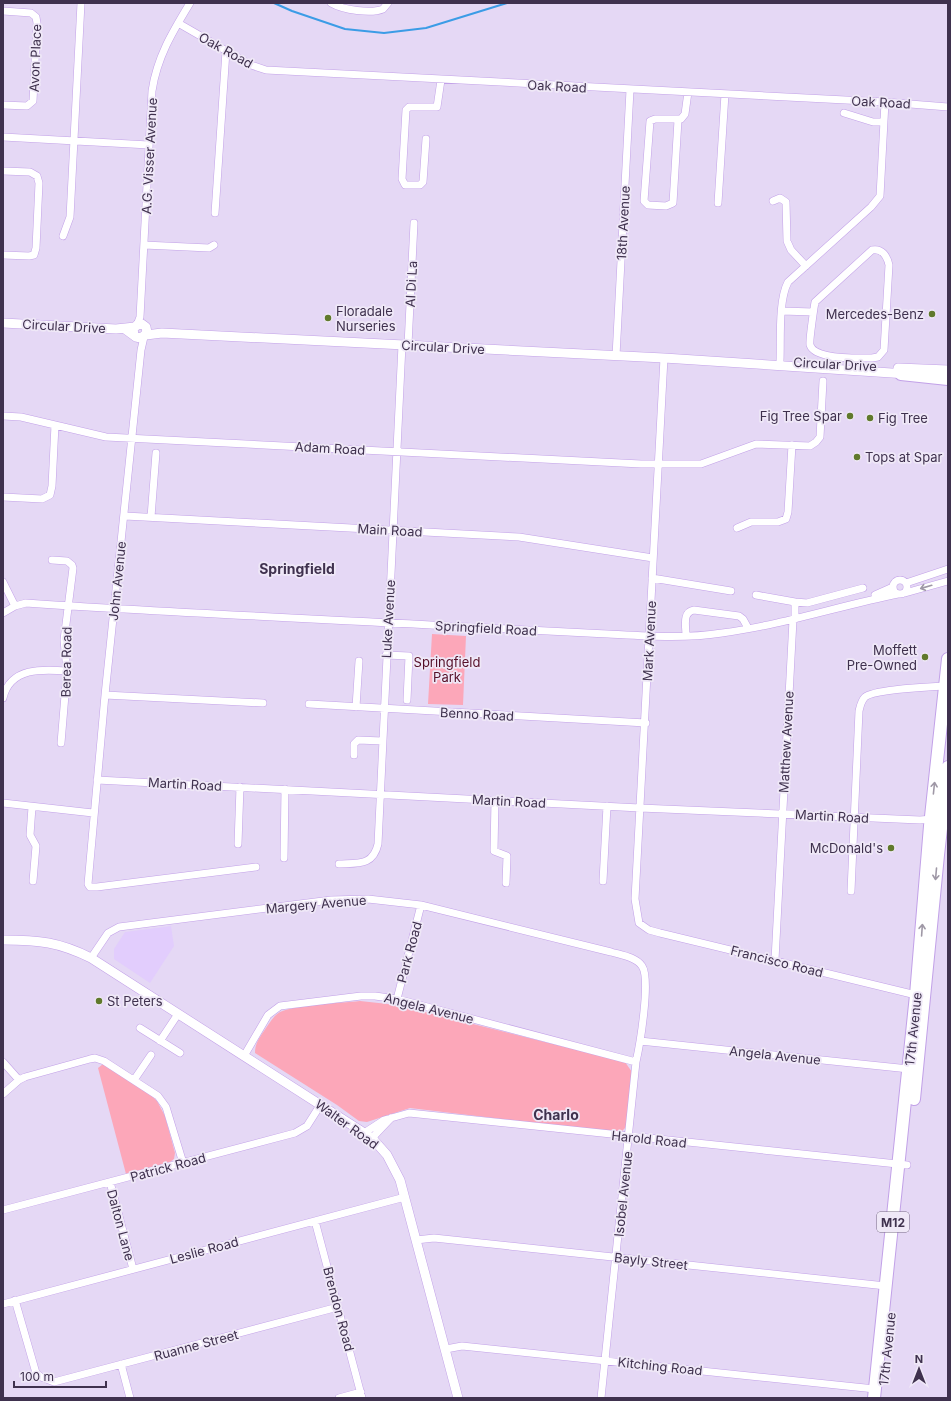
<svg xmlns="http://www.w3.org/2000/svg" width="951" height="1401" viewBox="0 0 951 1401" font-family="Inter,sans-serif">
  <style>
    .built { fill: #e2cdfd }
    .green { fill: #fca7b9 }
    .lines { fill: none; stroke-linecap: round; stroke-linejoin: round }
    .stream { stroke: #3b9ce6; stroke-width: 2 }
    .minor-casing { stroke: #c2a1e8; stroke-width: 8 }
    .tertiary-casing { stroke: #c2a1e8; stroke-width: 10 }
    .primary-casing { stroke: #c2a1e8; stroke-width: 14 }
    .minor { stroke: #fff; stroke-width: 7 }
    .tertiary { stroke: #fff; stroke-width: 9 }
    .primary { stroke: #fff; stroke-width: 12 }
    .oneway { stroke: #9f98a6 }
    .poi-dot { fill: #60792c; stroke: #efe8f7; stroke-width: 1.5 }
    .labels { text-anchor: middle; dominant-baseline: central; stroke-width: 3.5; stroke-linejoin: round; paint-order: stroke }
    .shield { fill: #efe8f7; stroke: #746881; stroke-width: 1 }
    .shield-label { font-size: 12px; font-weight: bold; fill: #3f314e }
    .street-label { font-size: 13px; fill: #3f314e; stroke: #efe8f7 }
    .poi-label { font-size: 13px; fill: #3f314e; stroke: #efe8f7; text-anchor: start }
    .park-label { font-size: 13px; fill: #561028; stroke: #efe8f7 }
    .neighbourhood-label { font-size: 14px; font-weight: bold; fill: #3f314e; stroke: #efe8f7 }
  </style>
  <rect width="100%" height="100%" fill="#e5d8f5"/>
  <path class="built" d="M171,926L174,946L150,983L114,959V949L125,932Z"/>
  <path class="green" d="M432,634L466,636L463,705L428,704Z
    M360,1001L397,1005L625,1062L632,1072L626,1127L621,1132H610L410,1108L367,1122L359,1121L337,1105L255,1053C255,1044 259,1038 264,1031C269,1024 273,1016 280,1012C296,1005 340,1003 360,1001Z
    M103,1064L152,1096L157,1101L165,1116L175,1153L174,1159L170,1162L126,1174L98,1068Z"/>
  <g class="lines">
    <path class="stream" d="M274,3L292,11L345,29L384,33L426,28L507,3"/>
    <defs>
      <path id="minor" d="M331,3C343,10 371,14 383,9L388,3
        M3,11L31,13L36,17L37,23L33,101L27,106L3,105
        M178,23L251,65L266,70L885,102L948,107
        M844,113L873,122H884
        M678,120L673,203L666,206L648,205L644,201L650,121L655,119H681L685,114L688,92
        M3,137L149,145
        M426,139L423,182L420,185H405L402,179L406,110L409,107H437L441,80
        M3,171L30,172L37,176L39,183L36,248L34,255L29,256L3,255
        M773,201L780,198L786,202L787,241L791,250L806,266
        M718,203L725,94
        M215,213L226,51
        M63,236L70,217L81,3
        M144,245L209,248L214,245
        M872,250C882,248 887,256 889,265L884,350L878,357L872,358C858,358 815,360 810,345C809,341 814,308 815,302Z
        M782,311L813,312
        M137,325L140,317L152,91C157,57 173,31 190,3
        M144,337L141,350L105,695L88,884L90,887H97L256,867
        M408,345L414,223
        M616,356L630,90
        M664,358L635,899L639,923L649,930L660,933L916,995
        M780,361C781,340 778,301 788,282L871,207L880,196L885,102
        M3,416L21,417L106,437L641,464H701L756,444L810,446L816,442L820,437L823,381
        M3,497L42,499L50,495L52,486L55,425
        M125,516L519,537L653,558
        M151,517L156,453
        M737,528L751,522H778L786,519L788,512L792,445
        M52,560L67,561L72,565L73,568L64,640L67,671L61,743
        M652,578L731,591
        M893 587a7 7 0 1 1 14 0a7 7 0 1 1-14 0Z
        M3,582L15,606
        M906,583L948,569
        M905,593L948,581
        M756,595L795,602V619
        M875,595L893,587
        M795,602L807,603L863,588
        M3,613L15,606L26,603C174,613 323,619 471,627C516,629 562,632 608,634C645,636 684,639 722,633C782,625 839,606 898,594
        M686,636C686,626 682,612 694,610L739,616L743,619L748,628
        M386,655L409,656L407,700
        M105,695L263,703
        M3,698C10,667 43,669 67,671
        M309,704L646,723
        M356,707L359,661
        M354,755V744L358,740L382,741
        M97,780L640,808L920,820L933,819
        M495,800L494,851L507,856L506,883
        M3,803L93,813
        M32,807L30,835L36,846L33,881
        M238,844L240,787
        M284,858L285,789
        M339,864C358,863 373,866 378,844L402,345
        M603,881L607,806
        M851,891L859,711C860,707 861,701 865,697C874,689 930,687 944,686
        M91,958L108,933L119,927L331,900L368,899L421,905L611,952C621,955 636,957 642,966C651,979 640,1044 636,1062L601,1398
        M775,960L793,620
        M397,999L421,905
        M140,1028L180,1053
        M160,1041L178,1014
        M640,1041L909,1069
        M244,1056L268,1015L280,1006L361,996H375L397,999L636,1062
        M3,1062L19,1080
        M134,1080L151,1055
        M3,1094L19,1080L25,1077L90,1059L95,1058L104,1061L158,1096L166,1107L183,1163
        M364,1133L384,1120L409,1113L907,1165
        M372,1138L391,1118
        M110,1182L133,1269
        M3,1210L295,1133L307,1126L321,1104
        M315,1221L362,1398
        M416,1240L434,1238L886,1286
        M15,1300L36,1373L41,1377L54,1382L338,1307
        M3,1304L405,1197
        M446,1349L462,1346L875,1389
        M121,1364L130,1398
        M339,1398L361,1392"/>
      <path id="tertiary" d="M3,323L116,329L135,327
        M125,329L136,337L141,338L147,333L146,327L142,324L137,325L133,329L134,335
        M146,335L162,333L664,358L907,374
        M898,368L948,370
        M3,940C39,940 59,942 91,958L372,1138L387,1155L400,1180L458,1398"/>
      <path id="primary" d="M901,374L948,379
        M914,1099L938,855L948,767
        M874,1398L916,995L930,826L948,659"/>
    </defs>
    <use href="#minor" class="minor-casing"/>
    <use href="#tertiary" class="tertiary-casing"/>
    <use href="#primary" class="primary-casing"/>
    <use href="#minor" class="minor"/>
    <use href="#tertiary" class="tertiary"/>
    <use href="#primary" class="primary"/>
  </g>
  <defs><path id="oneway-shaft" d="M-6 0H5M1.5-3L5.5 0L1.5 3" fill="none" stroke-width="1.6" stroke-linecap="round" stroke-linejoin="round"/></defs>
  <g class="oneway">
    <use href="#oneway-shaft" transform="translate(926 587) rotate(164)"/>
    <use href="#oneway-shaft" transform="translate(934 788) rotate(-84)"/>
    <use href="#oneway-shaft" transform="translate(936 874) rotate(95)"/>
    <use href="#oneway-shaft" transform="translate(922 930) rotate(-86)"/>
  </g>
  <g class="poi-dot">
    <circle cx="932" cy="314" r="4"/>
    <circle cx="328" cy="318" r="4"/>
    <circle cx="850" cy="416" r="4"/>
    <circle cx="870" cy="418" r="4"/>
    <circle cx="857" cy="457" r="4"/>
    <circle cx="925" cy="657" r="4"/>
    <circle cx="891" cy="848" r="4"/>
    <circle cx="99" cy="1001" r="4"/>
  </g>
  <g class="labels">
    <rect class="shield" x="877" y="1212" width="32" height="20" rx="3"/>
    <g class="shield-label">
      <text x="893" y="1222">M12</text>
    </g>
    <g class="street-label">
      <text transform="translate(226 50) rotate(29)">Oak Road</text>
      <text transform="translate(35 58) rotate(-88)">Avon Place</text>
      <text transform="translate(557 86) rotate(3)">Oak Road</text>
      <text transform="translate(881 102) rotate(3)">Oak Road</text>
      <text transform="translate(149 156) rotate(-87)">A.G. Visser Avenue</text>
      <text transform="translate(623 223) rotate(-87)">18th Avenue</text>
      <text transform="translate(411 284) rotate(-87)">Al Di La</text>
      <text transform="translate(64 326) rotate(3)">Circular Drive</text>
      <text transform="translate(443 347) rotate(3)">Circular Drive</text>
      <text transform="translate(835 364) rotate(3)">Circular Drive</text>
      <text transform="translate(330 448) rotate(3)">Adam Road</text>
      <text transform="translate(390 530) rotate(3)">Main Road</text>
      <text transform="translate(117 581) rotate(-84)">John Avenue</text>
      <text transform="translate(388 619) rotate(-87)">Luke Avenue</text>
      <text transform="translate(486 628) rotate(3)">Springfield Road</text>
      <text transform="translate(649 641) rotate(-87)">Mark Avenue</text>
      <text transform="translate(66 662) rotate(-89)">Berea Road</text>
      <text transform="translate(477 714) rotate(3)">Benno Road</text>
      <text transform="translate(786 742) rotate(-87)">Matthew Avenue</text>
      <text transform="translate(185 784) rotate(3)">Martin Road</text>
      <text transform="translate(509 801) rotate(3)">Martin Road</text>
      <text transform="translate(832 816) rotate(3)">Martin Road</text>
      <text transform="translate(316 904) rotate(-5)">Margery Avenue</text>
      <text transform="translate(409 952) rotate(-75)">Park Road</text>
      <text transform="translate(777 961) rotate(14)">Francisco Road</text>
      <text transform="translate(429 1008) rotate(14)">Angela Avenue</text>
      <text transform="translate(913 1029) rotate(-84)">17th Avenue</text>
      <text transform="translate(775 1055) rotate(6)">Angela Avenue</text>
      <text transform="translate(347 1124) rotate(36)">Walter Road</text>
      <text transform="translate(649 1139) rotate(6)">Harold Road</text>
      <text transform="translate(168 1167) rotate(-15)">Patrick Road</text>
      <text transform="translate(623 1194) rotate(-84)">Isobel Avenue</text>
      <text transform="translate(121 1225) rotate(75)">Dalton Lane</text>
      <text transform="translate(204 1250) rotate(-15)">Leslie Road</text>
      <text transform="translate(651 1261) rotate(6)">Bayly Street</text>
      <text transform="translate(339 1309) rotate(75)">Brendon Road</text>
      <text transform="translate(196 1345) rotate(-15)">Ruanne Street</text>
      <text transform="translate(887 1349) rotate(-84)">17th Avenue</text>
      <text transform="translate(660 1366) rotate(6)">Kitching Road</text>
    </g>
    <g class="poi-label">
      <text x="336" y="311">Floradale<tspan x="336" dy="15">Nurseries</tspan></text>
      <text x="924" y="314" text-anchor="end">Mercedes-Benz</text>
      <text x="842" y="416" text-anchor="end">Fig Tree Spar</text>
      <text x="878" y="418">Fig Tree</text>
      <text x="865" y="457">Tops at Spar</text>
      <text x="917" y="650" text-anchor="end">Moffett<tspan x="917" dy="15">Pre-Owned</tspan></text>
      <text x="883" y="848" text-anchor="end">McDonald's</text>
      <text x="107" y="1001">St Peters</text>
    </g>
    <g class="park-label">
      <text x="447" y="662">Springfield<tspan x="447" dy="15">Park</tspan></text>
    </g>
    <g class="neighbourhood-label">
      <text x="297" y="568">Springfield</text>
      <text x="556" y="1114">Charlo</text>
    </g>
  </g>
  <rect width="951" height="1401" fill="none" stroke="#3f314e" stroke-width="8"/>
  <g transform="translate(919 1369)" stroke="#efe8f7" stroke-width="3" paint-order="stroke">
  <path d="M0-3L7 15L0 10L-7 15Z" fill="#3f314e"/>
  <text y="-6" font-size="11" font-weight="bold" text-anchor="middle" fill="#3f314e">N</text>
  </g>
  <path d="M14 1381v6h92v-6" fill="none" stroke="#3f314e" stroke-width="2"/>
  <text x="20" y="1381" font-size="12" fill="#3f314e" stroke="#efe8f7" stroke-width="3" paint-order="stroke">100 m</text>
</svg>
